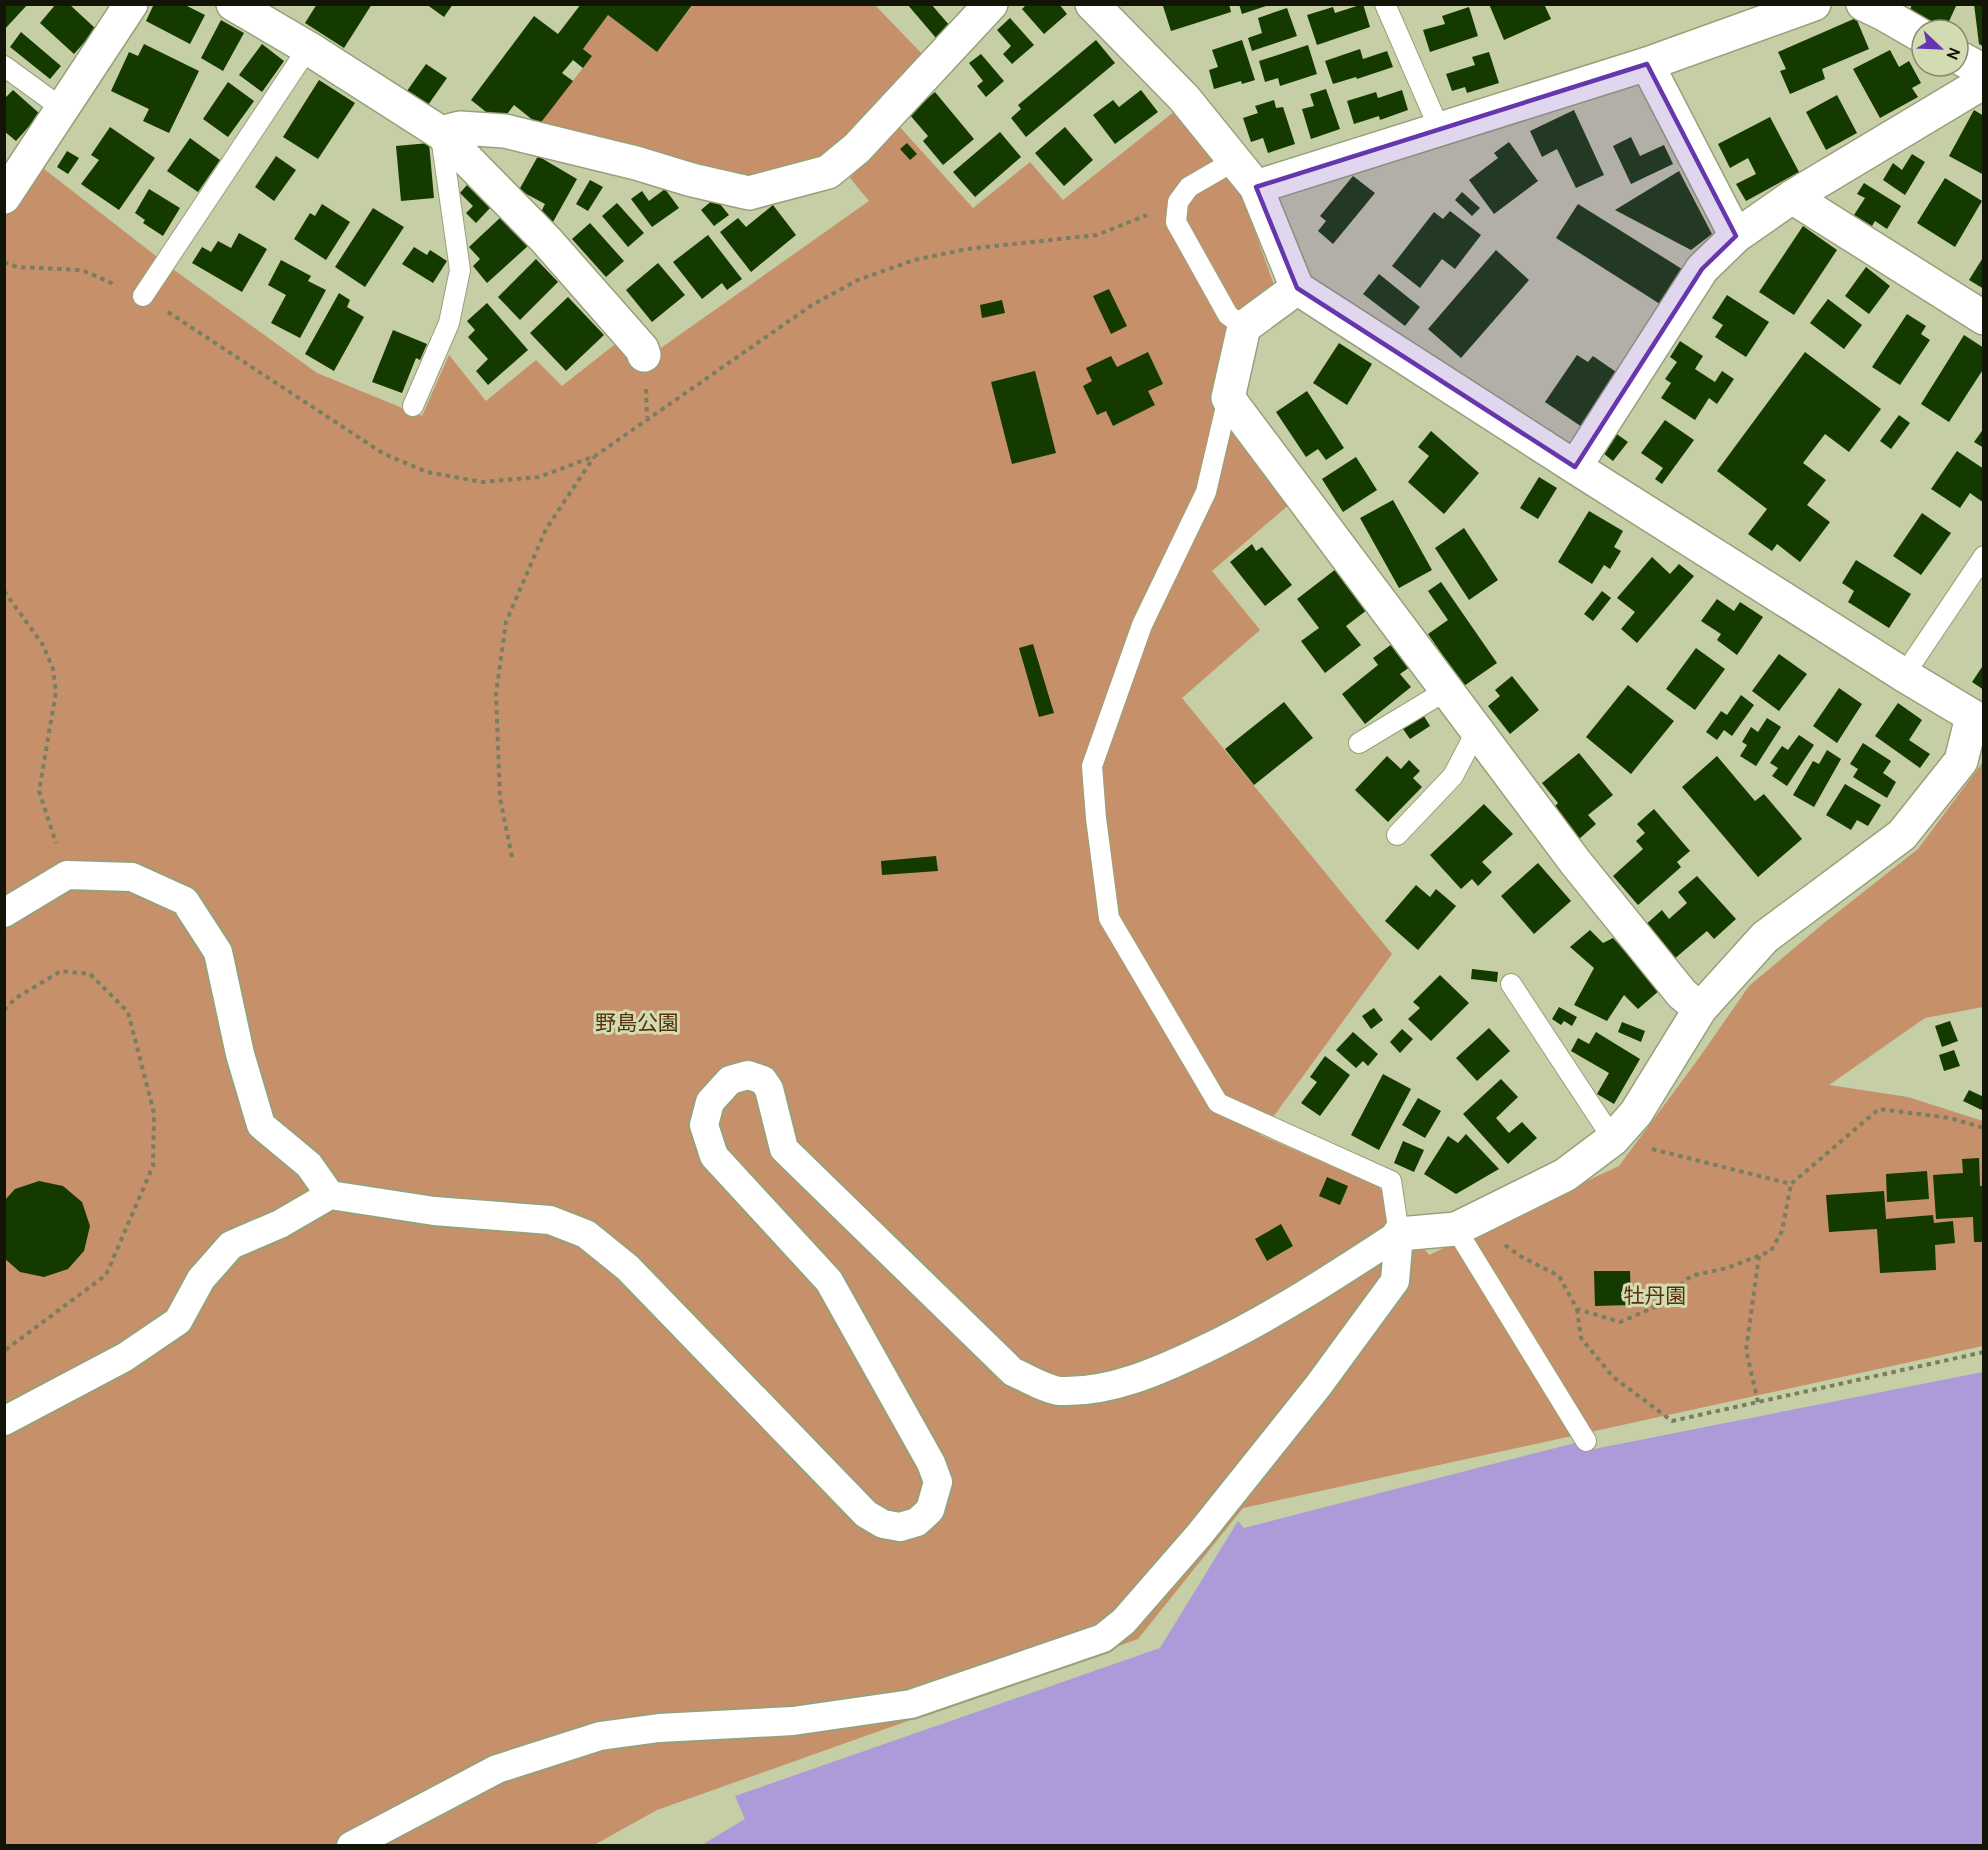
<svg xmlns="http://www.w3.org/2000/svg" width="1988" height="1850" viewBox="0 0 1988 1850" font-family="Cabin,'Noto Sans JP',sans-serif">
  <style>
    .green { fill: #c6916a }
    .water { fill: #ac9ad9 }
    .building { fill: #143a00 }
    .lines { fill: none; stroke-linecap: round; stroke-linejoin: round }
    .service-casing { stroke: #98a079; stroke-width: 22 }
    .pedestrian-casing { stroke: #98a079; stroke-width: 32 }
    .minor-casing { stroke: #98a079; stroke-width: 36 }
    .path { stroke: #787e61; stroke-width: 4; stroke-dasharray: 4.5 4.5; stroke-linecap: butt }
    .service { stroke: #fff; stroke-width: 20 }
    .pedestrian { stroke: #fff; stroke-width: 28 }
    .minor { stroke: #fff; stroke-width: 33 }
    .marked { fill: #6636ad; fill-opacity: 0.2; stroke: #6636ad; stroke-width: 4.5; stroke-linejoin: round }
    .labels { text-anchor: middle; dominant-baseline: central; stroke-width: 6; stroke-linejoin: round; paint-order: stroke }
    .park-label { font-size: 21px; fill: #57300d; stroke: #d2dbb2 }
  </style>
  <rect width="100%" height="100%" fill="#c5cea5"/>
  <path class="green" d="M693,5H875L922,54L839,152L759,180L539,125L592,56L583,49L608,15L657,52Z
    M1175,111L1242,196L1274,285L1238,311L1218,407L1291,503L1212,571L1260,630L1182,698L1392,954L1260,1135L1378,1186L1429,1255L1619,1166L1699,1058L1749,986L1824,923L1918,849L1983,762V1007L1925,1018L1829,1085L1908,1097L1983,1121V1346L1243,1508L1138,1639L657,1810L594,1845L5,1846L4,214L39,165L174,270L317,373L422,416L449,355L486,401L536,360L562,386L623,338L651,355L869,201L850,178L898,125L973,208L1030,162L1063,200Z"/>
  <path class="water" d="M1983,1372V1845L700,1846L745,1819L735,1796L1160,1648L1238,1521L1244,1528L1579,1442L1584,1451Z"/>
  <path class="building" d="M4,4H28L4,30Z
    M56,4H69L96,29L74,54L40,23Z
    M154,4H183L205,15L190,44L146,21Z
    M317,4H372L344,48L305,23Z
    M426,4H453L444,17Z
    M581,4H693L657,52L608,15L583,49L592,56L583,68L573,60L562,73L573,81L539,125L514,105L500,123L471,100L534,16L558,34Z
    M907,4H931L950,26L936,38Z
    M1027,4H1059L1067,14L1044,34L1022,9Z
    M1168,4H1229L1231,12L1171,31L1163,6Z
    M1239,4H1269V5L1242,14Z
    M1363,4L1370,27L1317,45L1307,15L1333,7L1335,13Z
    M1489,4H1544L1551,19L1504,40Z
    M1912,4H1957L1945,30L1910,10Z
    M1974,4H1984V47L1979,44Z
    M1469,7L1478,36L1430,52L1423,30L1445,24L1442,16Z
    M1287,8L1297,36L1252,51L1248,38L1262,33L1258,18Z
    M1010,18L1034,45L1012,64L1003,54L1011,46L997,30Z
    M1856,18L1869,49L1822,69L1825,79L1790,94L1780,71L1786,69L1778,52Z
    M221,20L244,33L223,71L201,58Z
    M21,32L61,66L50,79L10,47Z
    M1096,40L1115,63L1026,137L1011,118L1021,109L1018,105Z
    M1242,40L1255,80L1242,84L1241,81L1214,89L1209,70L1218,67L1212,50Z
    M144,44L199,71L169,133L143,121L149,109L111,91L129,52L138,56Z
    M262,44L284,61L262,92L239,75Z
    M1308,45L1317,74L1280,86L1278,78L1265,82L1259,61Z
    M1360,49L1363,59L1387,51L1393,67L1357,79L1356,77L1333,84L1325,61Z
    M1890,50L1899,67L1909,61L1921,83L1912,88L1918,97L1880,118L1853,69Z
    M1489,52L1499,83L1467,93L1465,87L1452,91L1446,74L1475,65L1472,57Z
    M981,54L1004,81L986,97L977,86L983,81L969,63Z
    M426,64L447,78L428,105L407,91Z
    M319,80L355,103L318,159L283,137Z
    M228,82L254,101L228,137L203,119Z
    M1326,89L1340,129L1311,139L1302,109L1314,106L1310,94Z
    M13,90L40,114L16,141L4,131V99Z
    M1141,90L1158,112L1115,144L1093,115L1113,100L1119,107Z
    M1402,90L1408,110L1380,120L1379,116L1354,124L1347,101L1376,92L1378,98Z
    M935,92L974,139L943,165L923,141L928,136L909,114Z
    M1837,95L1857,133L1826,150L1806,112Z
    M1274,100L1276,108L1283,107L1295,144L1268,153L1263,138L1251,142L1243,118L1258,113L1255,106Z
    M1574,110L1604,175L1576,188L1557,149L1542,157L1530,131Z
    M1974,110L1984,116V175L1949,156Z
    M1770,117L1799,172L1746,201L1736,184L1756,174L1748,158L1730,168L1718,144Z
    M110,127L155,158L119,210L81,184L99,160L91,155Z
    M1065,127L1093,160L1064,186L1035,153Z
    M1000,132L1021,157L975,197L953,172Z
    M1631,137L1640,156L1664,145L1673,164L1631,184L1613,146Z
    M190,138L220,160L198,192L167,171Z
    M1509,142L1538,181L1494,214L1469,180L1498,158L1494,153Z
    M429,143L434,198L401,201L396,146Z
    M907,143L917,154L910,160L900,149Z
    M67,151L79,158L68,174L57,167Z
    M1912,154L1925,162L1905,195L1883,180L1893,163L1902,170Z
    M276,156L296,170L274,201L255,187Z
    M538,156L577,179L553,222L540,214L545,204L519,190Z
    M1679,171L1712,234L1691,250L1615,210Z
    M1353,176L1375,193L1333,244L1318,231L1326,221L1320,216Z
    M1945,178L1982,201L1955,247L1917,223Z
    M590,180L603,187L588,211L576,204Z
    M1864,183L1901,206L1887,229L1875,221L1872,226L1854,215L1865,198L1857,194Z
    M467,185L490,208L476,223L466,213L473,206L460,193Z
    M149,189L180,208L163,236L143,223L145,220L135,213Z
    M665,189L679,208L652,227L631,199L642,191L649,201Z
    M1462,192L1480,208L1472,216L1455,200Z
    M715,198L729,215L714,226L701,210Z
    M617,203L644,233L628,247L602,216Z
    M322,204L350,222L326,260L294,239L310,213L315,216Z
    M1578,204L1682,269L1660,304L1556,238Z
    M773,205L796,235L751,272L720,232L738,218L746,227Z
    M373,208L404,227L365,287L335,267Z
    M1450,211L1481,235L1455,269L1442,259L1420,288L1392,266L1434,212L1443,219Z
    M502,216L529,245L487,283L473,266L480,259L469,247Z
    M590,223L624,261L606,277L572,239Z
    M1803,226L1837,250L1794,315L1759,292Z
    M239,233L267,249L242,292L192,263L202,247L211,252L218,241L231,248Z
    M708,235L742,279L727,290L722,283L702,299L673,262Z
    M414,247L427,255L430,250L447,261L433,283L402,264Z
    M1496,250L1529,280L1461,358L1428,329Z
    M1984,256V289L1969,280Z
    M536,259L558,282L520,320L498,297Z
    M281,260L311,276L308,281L326,290L300,338L271,323L286,295L268,285Z
    M658,263L685,295L652,322L626,290Z
    M1866,267L1890,286L1869,314L1845,296Z
    M1379,274L1420,307L1405,326L1363,294Z
    M1109,289L1127,326L1111,334L1093,296Z
    M339,293L350,300L347,307L364,317L334,371L305,354Z
    M1727,295L1769,322L1746,357L1715,337L1723,325L1712,318Z
    M568,297L604,335L566,371L530,333Z
    M1828,299L1862,325L1844,349L1810,323Z
    M1002,300L1005,313L982,318L980,305Z
    M487,303L528,350L488,385L476,371L488,359L468,337L475,330L467,321Z
    M1907,314L1926,326L1921,334L1930,340L1900,385L1872,367Z
    M393,330L427,344L420,360L416,358L402,393L372,382Z
    M1964,335L1984,348V368L1949,422L1921,404Z
    M1680,341L1703,356L1695,369L1715,382L1722,371L1734,379L1717,404L1709,398L1695,420L1661,398L1671,383L1665,379L1677,362L1670,357Z
    M1339,343L1372,364L1347,405L1313,383Z
    M1148,352L1163,384L1148,391L1155,405L1113,426L1106,411L1097,415L1083,386L1092,381L1086,368L1111,356L1117,367Z
    M1805,352L1881,409L1849,452L1825,434L1803,463L1826,480L1807,505L1830,522L1800,562L1777,544L1772,551L1748,534L1767,509L1717,471Z
    M1577,355L1588,362L1593,356L1619,374L1582,427L1545,402Z
    M1035,371L1056,453L1012,464L991,382Z
    M1307,391L1344,448L1326,460L1318,449L1306,457L1276,412Z
    M1899,415L1910,423L1891,449L1880,441Z
    M1665,420L1694,440L1662,484L1655,479L1663,468L1641,453Z
    M1984,428V448L1974,442Z
    M1611,430L1628,442L1613,461L1598,449Z
    M1431,431L1479,473L1444,514L1408,482L1429,456L1418,447Z
    M1957,451L1984,469V503L1970,493L1960,508L1931,489Z
    M1356,457L1377,490L1343,512L1322,479Z
    M1539,477L1557,488L1538,519L1520,508Z
    M1393,500L1432,570L1399,588L1360,518Z
    M1589,511L1623,531L1614,547L1621,551L1610,569L1604,565L1592,584L1558,562Z
    M1922,513L1951,533L1921,575L1893,556Z
    M1464,528L1498,580L1469,600L1435,548Z
    M1252,544L1256,551L1262,547L1292,585L1265,606L1230,562Z
    M1652,557L1670,574L1679,564L1694,576L1637,643L1621,629L1635,612L1617,598Z
    M1856,560L1911,594L1889,628L1848,602L1854,591L1842,583Z
    M1336,569L1367,610L1346,626L1361,645L1325,673L1301,641L1319,628L1297,599Z
    M1441,582L1497,663L1464,686L1428,634L1448,620L1428,591Z
    M1602,591L1611,598L1593,621L1584,614Z
    M1717,599L1734,611L1740,602L1763,617L1737,655L1717,640L1721,634L1701,621Z
    M1033,644L1054,713L1039,717L1019,648Z
    M1392,644L1410,667L1400,674L1411,687L1365,724L1342,694L1378,665L1373,658Z
    M1696,648L1725,669L1695,710L1666,689Z
    M1779,654L1807,674L1779,711L1752,691Z
    M1984,664V690L1972,682Z
    M1512,676L1539,710L1510,734L1488,706L1500,696L1495,690Z
    M1628,685L1674,721L1631,774L1586,737Z
    M1839,688L1862,704L1837,743L1813,726Z
    M1741,695L1754,705L1732,736L1724,730L1717,740L1706,732L1721,711L1727,715Z
    M1284,702L1313,738L1254,785L1225,749Z
    M1898,703L1922,720L1909,740L1930,754L1920,768L1875,736Z
    M1424,716L1430,726L1410,739L1403,729Z
    M1767,718L1781,727L1756,766L1740,756L1747,745L1742,742L1751,727L1758,732Z
    M1799,735L1814,745L1787,786L1772,776L1778,768L1770,763L1782,746L1788,750Z
    M1863,743L1891,761L1883,773L1896,782L1887,798L1853,777L1858,769L1850,764Z
    M1827,750L1841,759L1814,807L1793,795L1813,761L1819,764Z
    M1579,753L1613,795L1588,815L1596,824L1579,839L1554,807L1558,803L1542,783Z
    M1387,756L1401,769L1409,760L1420,771L1413,778L1422,787L1388,822L1355,790Z
    M1717,756L1755,801L1764,794L1802,839L1758,877L1682,787Z
    M1845,784L1881,805L1868,826L1857,820L1851,830L1826,815Z
    M1484,804L1513,834L1482,862L1492,872L1478,886L1472,879L1461,889L1430,855Z
    M1654,809L1690,851L1677,862L1681,867L1638,905L1613,876L1643,849L1636,841L1645,833L1637,824Z
    M936,856L938,871L882,875L881,861Z
    M1538,863L1571,901L1534,934L1501,896Z
    M1697,876L1736,919L1714,939L1707,931L1673,960L1643,927L1662,910L1669,919L1687,903L1678,892Z
    M1416,885L1430,897L1436,889L1456,906L1418,950L1385,921Z
    M1590,930L1603,943L1613,938L1660,990L1638,1009L1624,995L1607,1021L1574,1005L1594,968L1570,947Z
    M1472,969L1498,972L1497,982L1471,979Z
    M1440,975L1469,1003L1431,1041L1408,1019L1420,1008L1413,1002Z
    M1559,1007L1577,1017L1572,1026L1564,1021L1561,1025L1552,1019Z
    M1374,1008L1383,1020L1371,1029L1362,1016Z
    M1950,1021L1958,1041L1942,1047L1935,1026Z
    M1622,1022L1645,1031L1641,1042L1618,1032Z
    M1489,1028L1510,1051L1477,1081L1456,1058Z
    M1402,1029L1413,1039L1400,1053L1390,1042Z
    M1353,1032L1378,1054L1368,1066L1363,1061L1356,1068L1336,1050Z
    M1596,1032L1640,1059L1614,1104L1597,1094L1609,1073L1571,1051L1578,1038L1589,1044Z
    M1954,1050L1960,1066L1944,1071L1939,1055Z
    M1325,1056L1350,1075L1320,1116L1301,1103L1317,1082L1310,1077Z
    M1383,1074L1411,1089L1379,1150L1351,1135Z
    M1501,1079L1518,1097L1496,1118L1509,1133L1522,1122L1537,1138L1508,1164L1463,1114Z
    M1969,1090L1984,1097V1111L1963,1101Z
    M1418,1098L1441,1111L1425,1138L1402,1125Z
    M1466,1134L1499,1169L1456,1194L1424,1174L1448,1136L1458,1143Z
    M1403,1141L1424,1150L1414,1172L1394,1163Z
    M1979,1158L1980,1186H1984V1242H1974L1973,1217L1936,1219L1933,1175L1963,1173L1962,1159Z
    M1927,1171L1929,1199L1887,1202L1886,1174Z
    M1327,1177L1348,1186L1340,1205L1319,1196Z
    M39,1181L63,1186L82,1202L90,1226L84,1251L68,1269L44,1277L20,1272L4,1258V1201L15,1189Z
    M1884,1191L1886,1219L1933,1215L1934,1223L1953,1221L1955,1243L1935,1245L1936,1270L1880,1273L1877,1229L1829,1232L1826,1195Z
    M1281,1224L1293,1246L1267,1261L1255,1239Z
    M1594,1271H1630L1631,1305L1595,1306Z"/>
  <g class="lines">
    <defs>
      <path id="service" d="M1385,4L1439,128
        M4,66L63,109
        M1234,161L1189,187L1178,202L1176,222L1228,315L1244,327
        M143,296L308,48
        M1228,398L1206,492L1142,625L1092,766L1096,818L1109,918L1218,1103L1391,1181L1399,1234
        M413,406L449,323L460,270L441,136
        M1904,675L1984,556
        M1359,743L1447,690
        M1397,835L1453,776L1477,730
        M1511,984L1613,1139
        M1456,1229L1586,1441"/>
      <path id="pedestrian" d="M4,913L67,875L132,877L185,901L218,952L240,1054L261,1125L309,1165L330,1195
        M4,1421L125,1357L178,1321L201,1279L231,1245L280,1224L330,1195L434,1211L550,1220L586,1234L628,1268L866,1514L883,1524L900,1527L917,1522L930,1510L938,1482L931,1463L829,1281L714,1156L704,1125L710,1102L730,1080L748,1075L763,1080L769,1089L784,1149L1013,1372C1025,1377 1047,1390 1060,1391C1110,1393 1159,1371 1203,1350C1272,1317 1335,1276 1399,1234
        M351,1846L497,1769L600,1736L659,1728L793,1721L911,1704L1103,1638L1124,1621L1199,1535L1318,1386L1395,1281L1399,1234"/>
      <path id="minor" d="M233,4L308,48L441,133L546,240L642,349L644,355
        M1092,4L1184,98L1256,187L1297,288L1575,467L1904,675L1984,723
        M1863,4L1882,13L1922,36
        M1958,57L1984,71
        M1647,64L1736,236
        M441,133L460,128L505,131L636,163L692,180L749,193L828,172L857,148L991,4
        M1256,187L1647,64L1814,4
        M4,197L131,4
        M1792,197L1984,318
        M1297,288L1244,327L1228,398L1576,863L1682,994L1700,1009
        M1575,467L1702,269L1736,236L1792,197L1984,82
        M1399,1234L1456,1229L1565,1175L1613,1139L1636,1113L1700,1009L1765,937L1902,835L1961,761L1972,717"/>
    </defs>
    <use href="#service" class="service-casing"/>
    <use href="#pedestrian" class="pedestrian-casing"/>
    <use href="#minor" class="minor-casing"/>
    <path class="path" d="M4,262L17,267L82,270L116,285
      M168,312L384,454L427,472L482,482L539,477L595,456L812,305L858,280L914,260L967,249L1097,235L1147,215
      M646,389L647,417
      M4,591L43,645L53,669L56,692L39,791L56,843
      M512,857L500,798L496,694L506,622L546,529L594,457
      M4,1010L16,998L61,971L90,974L128,1012L154,1113L153,1166L106,1275L4,1351
      M1652,1149L1791,1184L1879,1109L1950,1118L1984,1128
      M1505,1245L1520,1256L1559,1276L1577,1309L1620,1322L1655,1307L1691,1276L1727,1268L1771,1251L1782,1231L1791,1184
      M1577,1309L1581,1338L1613,1377L1672,1421L1984,1352
      M1758,1402L1746,1350L1759,1256"/>
    <use href="#service" class="service"/>
    <use href="#pedestrian" class="pedestrian"/>
    <use href="#minor" class="minor"/>
  </g>
  <path class="marked" d="M1647,64L1736,236L1702,269L1575,467L1297,288L1256,187Z"/>
  <g class="labels">
    <g class="park-label">
      <text x="637" y="1022">野島公園</text>
      <text x="1655" y="1295">牡丹園</text>
    </g>
  </g>
  <rect width="1988" height="1850" fill="none" stroke="#111406" stroke-width="12"/>
  <g transform="translate(1940 48) rotate(113)"><circle r="28" fill="#d2dbb2" stroke="#858b6d" stroke-width="1.5"/>
  <path d="M0-4.5L10 22L0 15L-10 22Z" fill="#6636ad"/>
  <text y="-9" font-size="16" font-weight="bold" text-anchor="middle" fill="#111406">N</text>
  </g>
</svg>
